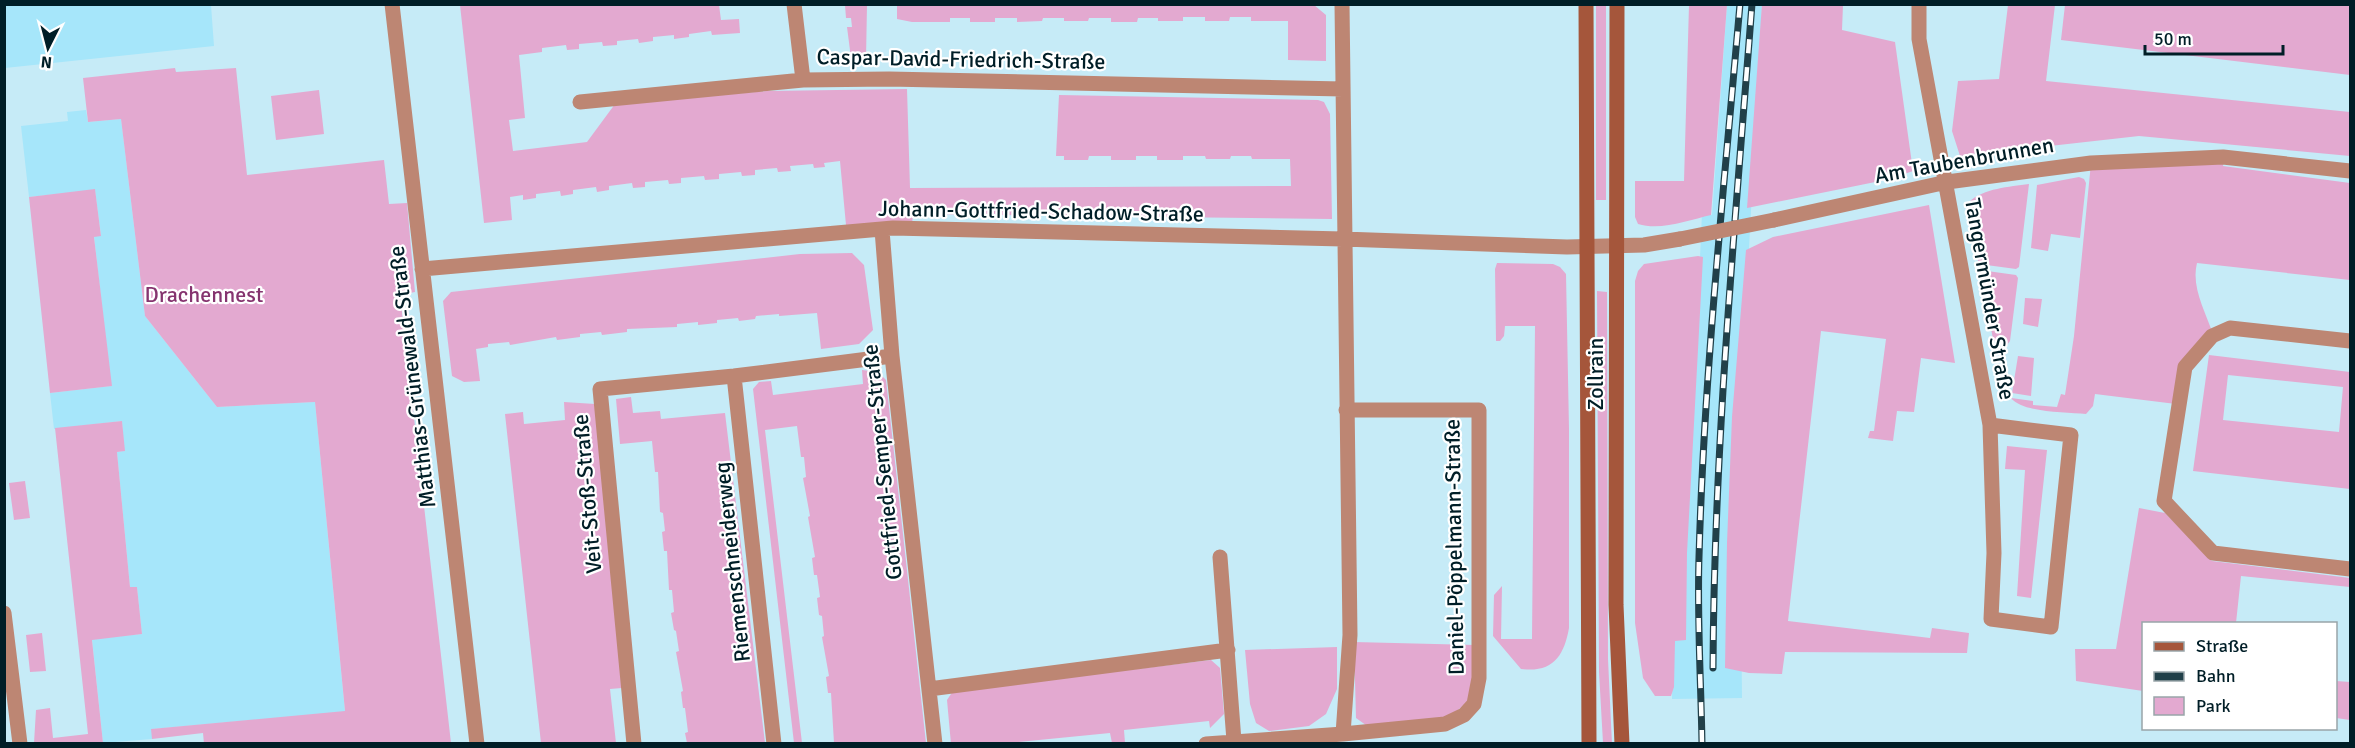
<svg xmlns="http://www.w3.org/2000/svg" width="2355" height="748" viewBox="0 0 2355 748" font-family="Signika,sans-serif">
  <style>
    .built { fill: #a6e6fa }
    .green { fill: #e3a9d0; fill-rule: evenodd }
    .lines { fill: none; stroke-linecap: round; stroke-linejoin: round }
    .minor { stroke: #bd8673; stroke-width: 15 }
    .secondary { stroke: #a5563b; stroke-width: 15 }
    .rail-casing { stroke: #214049; stroke-width: 7 }
    .rail { stroke: #fff; stroke-width: 4.5; stroke-dasharray: 14; stroke-linecap: butt }
    .minor-bridge { stroke: #bd8673; stroke-width: 15 }
    .labels { text-anchor: middle; dominant-baseline: central; stroke-width: 4.5; stroke-linejoin: round; paint-order: stroke }
    .street-label { font-size: 22px; fill: #001e27; stroke: #fff }
    .park-label { font-size: 22px; fill: #85346f; stroke: #fff }
  </style>
  <rect width="100%" height="100%" fill="#c6ebf7"/>
  <path class="built" d="M4,5H211L214,46L5,68Z
    M1727,5H1762L1749,248L1741,603L1742,698L1672,699L1675,562L1700,258L1702,213L1712,215Z
    M86,110L88,122L121,119L145,316L217,407L315,402L345,712L152,729V739L103,743L92,639L142,634L137,587H130L117,452L124,451L122,421L54,429L50,393L111,386L94,236L101,235L95,190L29,197L21,126L68,121L67,112Z"/>
  <path class="green" d="M1762,4L1843,5L1842,30L1895,42L1913,171L1890,179L1747,208Z
    M460,5H719L721,20L739,19L740,33L712,35L711,31L689,34V37L674,39V35L653,37V41L639,43L638,39L617,41V45L603,46L602,42L579,44V49L567,50L566,45L542,48V52L519,55L525,118L509,120L513,151L587,142L615,104L767,91L907,89L910,188L1291,186L1290,159H1252L1251,156H1231L1230,159H1206L1205,156H1183V160H1157V156H1136V160H1111V156H1089L1088,160H1064V156H1056L1059,95L1318,100L1324,102L1330,114L1332,219L913,214L912,224L846,225L840,161L824,163L825,167L814,168L813,164L790,166L791,171L778,172L777,168L755,170V175L742,176L741,172L719,174V179L705,180L704,176L681,178V183L669,184L668,180L645,182V187L633,188L632,183L609,186V190L597,192L596,187L573,190V194L561,196L560,191L536,194V198L523,200V195L510,197L512,220L484,223Z
    M845,5H867L866,59L851,58L847,27H852L851,18H846Z
    M897,5H1314L1326,15V61L1288,60V21H1251V17H1230L1229,21H1205V17H1183V21H1158V18H1138L1137,22H1111V18H1089L1088,21H1064V18H1043L1042,21L1017,22V18H995V22H970V18H950V22H912L897,19Z
    M1596,5H1606V200H1596Z
    M1689,5H1727L1711,215C1689,220 1661,231 1638,224L1635,217V181H1684Z
    M2008,5H2055L2046,81L2350,112V156L2139,136L1960,156L1952,131L1958,81L1999,79Z
    M2065,5H2350V75L2061,40Z
    M175,68L176,72L236,68L247,175L384,160L389,204L407,203L415,292L400,295L451,743L204,744L203,733L152,739L151,729L345,711L315,402L217,407L145,316L121,119L88,122L83,78Z
    M319,90L324,134L276,140L271,96Z
    M2224,158L2223,166L2350,183V280L2197,263C2191,287 2205,311 2213,334L2183,367L2176,404L2095,394L2093,406L2086,414C2066,412 2023,413 2011,398L2033,401V405L2057,407L2061,394L2065,395L2074,336L2091,163Z
    M2079,177L2084,179L2086,183L2080,238L2051,234L2048,251L2031,248L2037,185Z
    M2029,184L2019,267L2016,269L1979,264L1972,240L1969,202C1984,188 2009,187 2029,184Z
    M95,189L101,236L94,237L112,386L50,393L29,197Z
    M1929,205L1955,363L1921,358L1914,412L1897,411L1893,441L1868,438L1870,431H1874L1886,339L1821,331L1788,621L1930,638L1932,628L1969,633L1967,653L1785,652L1782,674L1749,673L1725,668L1727,543L1732,417L1746,250L1773,237Z
    M852,253L864,265L873,330L859,344L821,349L817,313L779,316V314L756,316L755,319L739,321L738,318L717,320V323L698,325V322L677,324V327L627,329V332L602,335L601,332L580,334V337L557,340L556,337L510,345L509,342L488,344V347L476,349L480,381L464,382L452,376L443,301L451,292L800,254Z
    M1698,256L1703,257L1687,553L1686,640L1675,641L1674,687L1671,696H1655L1643,678L1635,623V281L1638,271L1644,264Z
    M1497,263L1553,264L1560,267L1566,274L1569,429V628C1564,656 1553,673 1521,669L1493,636L1494,595L1502,586L1501,639H1532L1535,326H1505L1504,336L1500,341H1496L1495,269Z
    M1980,270L2016,275L2018,278L2010,341L2007,345H1998L1993,339Z
    M1597,291L1607,292L1608,659L1612,744L1603,743L1599,672Z
    M2025,298L2042,299L2038,327L2023,324Z
    M2209,355L2350,372V489L2193,471ZM2228,375L2343,387L2339,432L2223,420Z
    M2018,356L2034,358L2031,396L2012,393Z
    M862,370L878,372L886,380L926,743H834L831,693H828L826,677L829,676L822,637L824,636L822,616L819,615L817,598L820,597L817,575H814L812,558L815,557L808,517L810,516L803,478L806,477L804,457H801L797,426L765,430L802,743H794L753,389L759,382L771,381L773,395L863,384Z
    M631,397L633,413L660,411L661,419L725,413L765,743H687L685,733L688,732L685,708H683L681,692L683,691L676,652L679,651L676,631L674,630L671,613L674,612L672,590H669L667,551H664L662,532L665,531L663,513L660,512L658,472H655L652,441L620,444L616,399Z
    M564,402L595,404L622,688L610,689L616,743H541L505,414L523,412L524,424L565,420Z
    M122,421L125,451L117,452L130,587H137L142,634L92,640L103,743H34L36,710L50,708L53,738L88,734L55,428Z
    M2007,446L2047,450L2031,598L2017,596L2025,470L2005,469Z
    M25,481L30,518L14,520L9,483Z
    M2139,508L2165,513L2212,561L2350,578V587L2241,576L2236,623L2144,624L2143,691L2076,681L2075,649H2116Z
    M42,633L46,671L30,672L26,635Z
    M1354,642L1475,645L1476,678L1467,702L1458,710L1447,717L1370,728L1356,718Z
    M1337,647V689L1326,714L1309,726L1269,731L1256,723L1250,704L1245,650Z
    M1211,660L1220,668L1224,714L1210,728L1209,721L1124,730L1125,743H1112L1110,733L1008,743L951,744L947,700L953,691Z
    M2336,681L2350,682V720L2336,718Z"/>
  <g class="lines">
    <path class="minor" d="M392,4L477,744
      M794,4L803,80
      M1342,4L1350,635L1343,734
      M1919,4V39L1990,425L1994,553L1991,619L2051,627L2071,435L1990,425
      M580,102L803,80L889,79L1343,89
      M1774,220L1947,182L2091,163L2223,157L2350,171
      M882,230L892,356L935,744
      M422,269L893,228L1343,239L1567,247L1644,245L1680,239
      M2350,341L2230,328L2212,336L2185,367L2164,501L2213,553L2350,569
      M734,376L774,744
      M1220,557L1234,741
      M4,613L20,744
      M929,689L1228,650
      M634,744L600,389L734,376L892,356
      M1206,744L1343,734L1445,724L1464,715L1474,704L1479,678V410H1346"/>
    <path class="secondary" d="M1586,4L1589,744
      M1617,4L1616,605L1622,744"/>
    <defs>
      <path id="rail" d="M1713,668C1714,446 1735,226 1752,4
        M1702,744C1701,682 1697,619 1699,557C1704,373 1724,188 1740,4"/>
    </defs>
    <use href="#rail" class="rail-casing"/>
    <use href="#rail" class="rail"/>
    <path class="minor-bridge" d="M1680,239L1774,220"/>
  </g>
  <g class="labels">
    <g class="street-label">
      <text transform="translate(961 59) rotate(1)">Caspar-David-Friedrich-Straße</text>
      <text transform="translate(1964 160) rotate(-10)">Am Taubenbrunnen</text>
      <text transform="translate(1041 211) rotate(1)">Johann-Gottfried-Schadow-Straße</text>
      <text transform="translate(1990 299) rotate(80)">Tangermünder Straße</text>
      <text transform="translate(1595 374) rotate(-90)">Zollrain</text>
      <text transform="translate(412 377) rotate(-97)">Matthias-Grünewald-Straße</text>
      <text transform="translate(882 462) rotate(-96)">Gottfried-Semper-Straße</text>
      <text transform="translate(587 494) rotate(-95)">Veit-Stoß-Straße</text>
      <text transform="translate(1454 547) rotate(-91)">Daniel-Pöppelmann-Straße</text>
      <text transform="translate(732 562) rotate(-96)">Riemenschneiderweg</text>
    </g>
    <g class="park-label">
      <text x="204" y="294">Drachennest</text>
    </g>
  </g>
  <rect width="2355" height="748" fill="none" stroke="#001e27" stroke-width="12"/>
  <rect x="2142" y="622" width="195" height="108" fill="#ffffff" stroke="#99a5a9" stroke-width="1.5"/>
  <rect x="2154" y="642" width="30" height="9" fill="#a5563b" stroke="#99a5a9" stroke-width="1.5"/>
  <text x="2196" y="652" font-size="18" fill="#001e27">Straße</text>
  <rect x="2154" y="672" width="30" height="9" fill="#214049" stroke="#99a5a9" stroke-width="1.5"/>
  <text x="2196" y="682" font-size="18" fill="#001e27">Bahn</text>
  <rect x="2154" y="697" width="30" height="18" fill="#e3a9d0" stroke="#99a5a9" stroke-width="1.5"/>
  <text x="2196" y="712" font-size="18" fill="#001e27">Park</text>
  <g transform="translate(48 48) rotate(186)" stroke="#ffffff" stroke-width="4.5" paint-order="stroke">
  <path d="M0-4.5L10 22L0 15L-10 22Z" fill="#001e27"/>
  <text y="-9" font-size="16" font-weight="bold" text-anchor="middle" fill="#001e27">N</text>
  </g>
  <path d="M2145 45v9h138v-9" fill="none" stroke="#001e27" stroke-width="3"/>
  <text x="2154" y="45" font-size="18" fill="#001e27" stroke="#ffffff" stroke-width="4.5" paint-order="stroke">50 m</text>
</svg>
